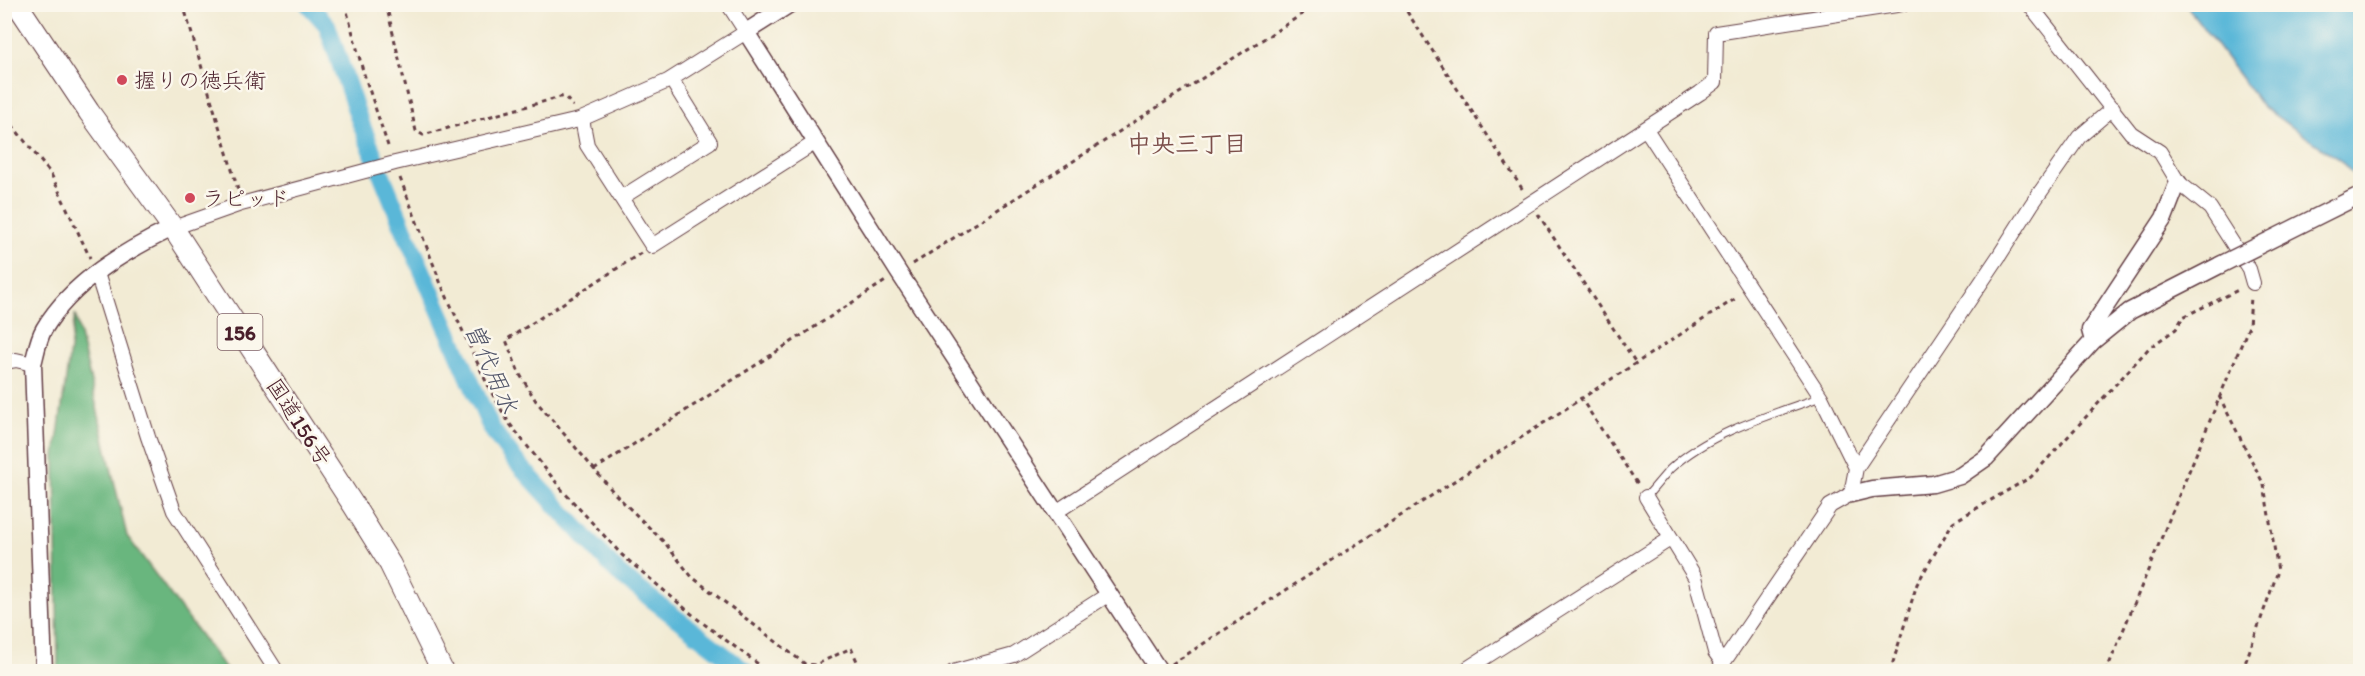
<svg xmlns="http://www.w3.org/2000/svg" width="2365" height="676" viewBox="0 0 2365 676" font-family="Itim,'Klee One',sans-serif">
  <style>
    .forest { fill: #69b67e; stroke: #5a6a54; stroke-width: 1.5 }
    .water { fill: #5ab7d8; stroke: #526b82; stroke-width: 1.5 }
    .lines { fill: none; stroke-linecap: round; stroke-linejoin: round }
    .canal { stroke: #5ab7d8; stroke-width: 18 }
    .service-casing { stroke: #633e44; stroke-width: 9 }
    .minor-casing { stroke: #633e44; stroke-width: 16 }
    .tertiary-casing { stroke: #633e44; stroke-width: 19 }
    .trunk-casing { stroke: #633e44; stroke-width: 23 }
    .path { stroke: #633e44; stroke-width: 3; stroke-dasharray: 4.5 4.5; stroke-linecap: butt }
    .service { stroke: #fff; stroke-width: 7 }
    .minor { stroke: #fff; stroke-width: 14 }
    .tertiary { stroke: #fff; stroke-width: 16 }
    .trunk { stroke: #fff; stroke-width: 21 }
    .tertiary-bridge-casing { stroke: #633e44; stroke-width: 19; stroke-linecap: butt }
    .tertiary-bridge { stroke: #fff; stroke-width: 16 }
    .poi-dot { fill: #d1495b; stroke: #fbf7ec; stroke-width: 2 }
    .labels { text-anchor: middle; dominant-baseline: central; stroke-width: 5; stroke-linejoin: round; paint-order: stroke }
    .shield { fill: #fbf7ec; stroke: #7f6065; stroke-width: 1.5 }
    .shield-label { font-size: 21px; font-weight: bold; fill: #4a1f2b }
    .poi-label { font-size: 22px; fill: #4a1f2b; stroke: #fbf7ec; text-anchor: start }
    .street-label { font-size: 22px; fill: #4a1f2b; stroke: #fbf7ec }
    .neighbourhood-label { font-size: 24px; font-weight: bold; fill: #7c4f4b; stroke: #fbf7ec }
    .water-label { font-size: 24px; font-style: italic; fill: #505468; stroke: #fbf7ec }
  </style>
  <rect width="100%" height="100%" fill="#fbf7ec"/>
  <filter id="ink" filterUnits="userSpaceOnUse"><feTurbulence type="fractalNoise" baseFrequency=".0167" numOctaves="2"/><feDisplacementMap in="SourceGraphic" scale="12" xChannelSelector="R" yChannelSelector="G"/><feConvolveMatrix kernelMatrix="1 2 1 2 8 2 1 2 1" color-interpolation-filters="sRGB"/></filter>
  <filter id="wash" filterUnits="userSpaceOnUse"><feTurbulence type="fractalNoise" baseFrequency=".008" numOctaves="4" result="noise"/><feDisplacementMap in="SourceGraphic" scale="24" xChannelSelector="R" yChannelSelector="G"/><feGaussianBlur stdDeviation="1.35" result="paint"/><feColorMatrix in="noise" values="0 0 0 0 0 0 0 0 0 0 0 0 0 0 0 0 0 1.4 0 .05"/><feComposite in="paint" operator="in"/></filter>
  <g filter="url(#wash)">
    <rect width="100%" height="100%" fill="#f2ebd4"/>
    <path class="forest" d="M75,314L127,536L227,671H58L55,456Z"/>
    <path class="water" d="M2186,5H2360V182L2341,161L2263,107Z"/>
    <g class="lines">
      <path class="canal" d="M308,4L327,25L359,119L403,227L491,428L513,458L618,573L746,672"/>
    </g>
  </g>
  <g filter="url(#ink)">
    <g class="lines">
      <defs>
        <path id="service" d="M1646,497C1654,488 1662,478 1670,469C1710,432 1770,415 1821,397"/>
        <path id="minor" d="M2029,4L2131,133L2160,152L2178,182L2210,208L2249,269L2253,283
          M4,110L6,111
          M582,119L587,145L652,246L816,142
          M1646,129L1821,397L1856,468
          M621,198L710,142L671,79
          M173,228L241,204L395,163L579,120L668,81L746,32L728,4
          M97,273L148,437L174,511L277,672
          M4,362L16,360L33,364
          M1646,497L1695,577L1715,652L1723,663
          M1056,512L1700,93L1715,82L1716,33L1903,4
          M953,672L1014,655L1109,594
          M1462,672L1670,539
          M1717,672L1830,506L1851,494L1856,468L1999,256L2032,204L2079,137L2113,108"/>
        <path id="tertiary" d="M790,4L746,32L899,273L1160,672
          M2093,341L2090,330L2164,218L2178,182
          M1851,494L1872,489L1933,484L1960,476L1986,458L2093,341L2130,311L2220,265
          M44,672L33,364C36,353 38,339 44,329C72,282 124,251 173,228"/>
        <path id="trunk" d="M17,4L89,112L173,228L354,506L390,564L443,672"/>
      </defs>
      <use href="#service" class="service-casing"/>
      <use href="#minor" class="minor-casing"/>
      <use href="#tertiary" class="tertiary-casing"/>
      <use href="#trunk" class="trunk-casing"/>
      <path class="path" d="M183,4L238,190
        M345,4L363,71L389,149
        M386,4L416,131L423,135L564,96L573,106
        M1402,4L1523,190
        M12,125L51,174L90,258
        M400,178L441,284L489,388L509,423L563,491L622,555L700,621L769,672
        M1538,214L1636,363
        M641,253L506,340L519,373L536,401L616,495L665,543L692,577L805,664L815,665L851,648L862,672
        M913,264L1318,4
        M2219,396L2264,485L2278,571L2242,672
        M1580,397L1639,486
        M594,470L887,280
        M1172,664L1738,297
        M1890,672L1917,584L1953,522L2031,477L2149,348L2176,329L2183,317L2240,289
        M2106,672L2249,326L2251,297"/>
      <use href="#service" class="service"/>
      <use href="#minor" class="minor"/>
      <use href="#tertiary" class="tertiary"/>
      <use href="#trunk" class="trunk"/>
      <defs>
        <path id="tertiary-bridge" d="M2220,265L2360,195"/>
      </defs>
      <use href="#tertiary-bridge" class="tertiary-bridge-casing"/>
      <use href="#tertiary-bridge" class="tertiary-bridge"/>
    </g>
  </g>
  <g class="poi-dot">
    <circle cx="122" cy="80" r="6"/>
    <circle cx="190" cy="198" r="6"/>
  </g>
  <g class="labels">
    <rect class="shield" x="217.5" y="314" width="45" height="36" rx="4.5"/>
    <g class="shield-label">
      <text x="240" y="332">156</text>
    </g>
    <g class="poi-label">
      <text x="134" y="80">握りの徳兵衛</text>
      <text x="202" y="198">ラピッド</text>
    </g>
    <g class="street-label">
      <text transform="translate(299 422) rotate(57)">国道156号</text>
    </g>
    <g class="neighbourhood-label">
      <text x="1187" y="143">中央三丁目</text>
    </g>
    <g class="water-label">
      <text transform="translate(492 368) rotate(66)">曽代用水</text>
    </g>
  </g>
  <rect width="2365" height="676" fill="none" stroke="#fbf7ec" stroke-width="24"/>
</svg>
